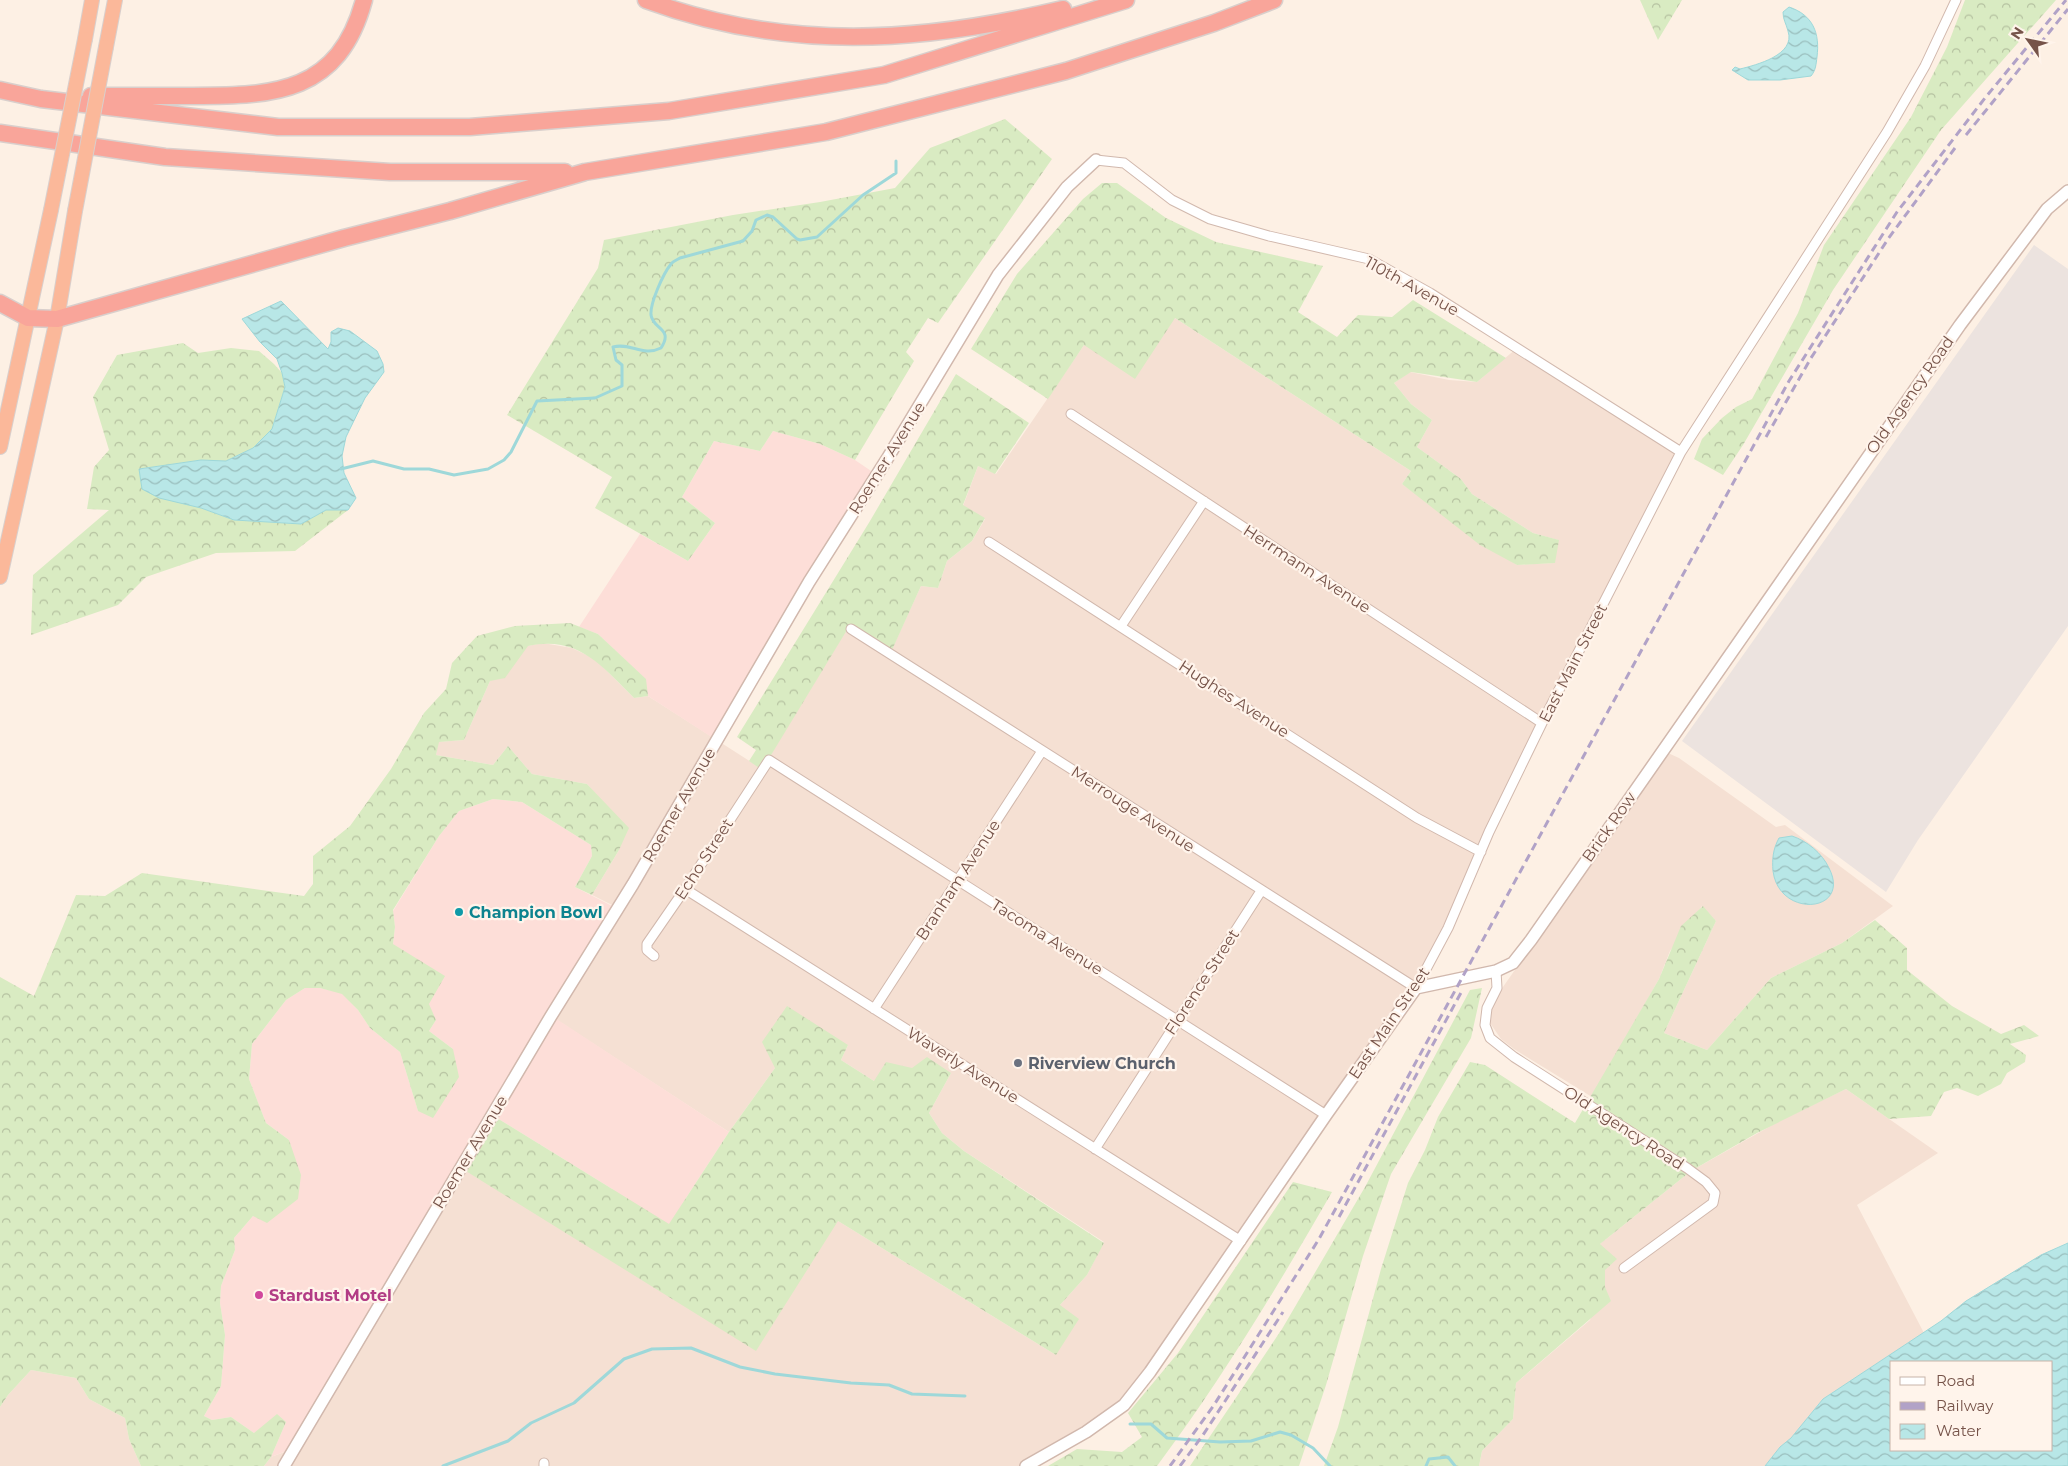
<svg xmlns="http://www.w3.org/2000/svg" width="2068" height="1466" viewBox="0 0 2068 1466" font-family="Montserrat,sans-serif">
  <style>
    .residential { fill: #f5e0d3 }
    .commercial { fill: #fdded8 }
    .industrial { fill: #ece3df }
    .forest { fill: url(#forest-crowns) }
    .water { fill: url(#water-waves); stroke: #9ed8d9; fill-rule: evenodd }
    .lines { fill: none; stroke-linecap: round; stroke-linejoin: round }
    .stream { stroke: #9ed8d9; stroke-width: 3 }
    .minor-casing { stroke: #d1b8ad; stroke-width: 11 }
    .tertiary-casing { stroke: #d1b8ad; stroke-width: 14 }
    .trunk-casing { stroke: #d9cfcc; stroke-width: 16 }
    .motorway-casing { stroke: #d9cfcc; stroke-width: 19 }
    .minor { stroke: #fff; stroke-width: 9 }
    .tertiary { stroke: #fff; stroke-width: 11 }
    .trunk { stroke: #fbb89a; stroke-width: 14 }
    .motorway { stroke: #f9a59a; stroke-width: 16 }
    .rail { stroke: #b1a2c7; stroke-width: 3; stroke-dasharray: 8 5; stroke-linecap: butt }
    .trunk-bridge-casing { stroke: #d9cfcc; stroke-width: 16; stroke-linecap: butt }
    .trunk-bridge { stroke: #fbb89a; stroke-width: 14 }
    .culture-dot { fill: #0f9aa8; stroke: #fff4eb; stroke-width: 2 }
    .worship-dot { fill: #6b7280; stroke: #fff4eb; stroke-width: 2 }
    .hotel-dot { fill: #d1479c; stroke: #fff4eb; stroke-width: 2 }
    .labels { text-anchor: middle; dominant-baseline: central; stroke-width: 4.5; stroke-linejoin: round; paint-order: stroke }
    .street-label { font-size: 16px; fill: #765349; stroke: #fff4eb }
    .culture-label { font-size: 16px; font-weight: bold; fill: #0d838f; stroke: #fff4eb; text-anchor: start }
    .worship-label { font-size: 16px; font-weight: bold; fill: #5b616d; stroke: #fff4eb; text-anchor: start }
    .hotel-label { font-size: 16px; font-weight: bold; fill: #b23c85; stroke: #fff4eb; text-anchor: start }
  </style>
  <defs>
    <pattern id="forest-crowns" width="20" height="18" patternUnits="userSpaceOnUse" patternTransform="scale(1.25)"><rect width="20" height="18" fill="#d9ebc2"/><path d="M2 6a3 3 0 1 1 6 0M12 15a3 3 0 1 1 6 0" fill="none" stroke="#b5c1a0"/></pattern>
    <pattern id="water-waves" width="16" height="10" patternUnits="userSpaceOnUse" patternTransform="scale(1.25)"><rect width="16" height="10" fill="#b8e7e7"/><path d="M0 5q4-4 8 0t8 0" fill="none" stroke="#9abebd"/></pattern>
  </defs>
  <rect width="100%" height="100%" fill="#fdf0e4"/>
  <path class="residential" d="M1175,318L1411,471L1402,484L1517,565L1554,563L1558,540L1533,533L1472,494L1461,479L1417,447L1432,420L1411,404L1394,383L1410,372L1449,380L1477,382L1517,348L1681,452L1416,988L1124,1405L1026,1466H264L271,1457L295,1448L461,1168L838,1221L1056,1355L1060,1305L1087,1275L1104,1242L964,1151L942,1133L929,1113L951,1073L912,1068L874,1081L841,1060L848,1045L775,1068L729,1132L551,1016L618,908L592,895L619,850L601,800L587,784L532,774L508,746L493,765L436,755L438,742L464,740L490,681L516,661L527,646L543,643L572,648L595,659L634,698L648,696L762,769L850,624L892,649L921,586L938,588L947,561L972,541L985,519L963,506L978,466L996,474L1084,345Z
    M1668,753L1679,758L1776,827L1785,825L1893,906L1842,943L1771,978L1707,1050L1664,1033L1716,921L1702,906L1670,951L1659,979L1592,1097L1514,1049L1501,1039L1488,1020L1498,994Z
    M1846,1089L1938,1153L1857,1205L1924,1333L1823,1399L1791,1438L1780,1447L1765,1466H1479L1482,1451L1513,1419L1516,1383L1590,1320L1604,1287L1605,1270L1600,1244L1691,1171L1783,1119Z
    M31,1370L76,1378L89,1399L125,1418L129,1439L141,1466H0V1407L8,1395Z"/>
  <path class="commercial" d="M773,431L820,444L855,460L877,475L716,740L648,696L645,679L598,634L579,627L640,534L688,561L715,523L682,497L714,441L760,451Z
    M493,799L522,802L591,845L592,856L575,887L618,909L552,1016L729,1132L669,1224L492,1115L294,1448L271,1457L286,1422L254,1433L231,1417L212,1420L204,1416L221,1386L225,1335L220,1303L221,1286L235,1250L234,1238L253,1216L289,1140L266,1123L249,1079L252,1044L286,1000L305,988H320L342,993L358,1010L370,1028L400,1052L418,1111L453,1049L429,1031L436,1020L393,944L395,927L393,911L439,836L459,811Z"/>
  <path class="industrial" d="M2034,245L2068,269V626L1918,840L1886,892L1682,741Z"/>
  <path class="forest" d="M1640,0H1682L1658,40Z
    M1965,0H2056L1941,130L1833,290L1743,445L1723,475L1694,459L1702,439L1722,418L1736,407L1752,399L1798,313L1824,245L1911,117L1947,47Z
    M1005,119L1052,159L938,323L928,318L906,352L914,361L855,460L820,444L773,431L760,451L714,441L682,497L715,523L688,561L595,508L612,477L507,415L598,268L604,240L733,215L820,202L895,188L930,148Z
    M1102,183H1117L1166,218L1216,242L1323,266L1298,312L1337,337L1358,315L1392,317L1413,300L1506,358L1477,382L1411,372L1394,383L1411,404L1432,420L1417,447L1461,479L1472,494L1533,533L1559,540L1555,563L1517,565L1480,545L1402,484L1411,471L1175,318L1135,379L1084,345L1048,399L971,349L1017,274L1083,199Z
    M183,343L198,353L231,348L259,351L274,364L282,373L285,387L272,429L253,448L226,461L201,460L139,469L201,508L234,520L301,524L326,510H348L295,551L216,553L146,577L118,605L31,635L33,575L109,510L87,509L94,467L109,450L93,397L117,355Z
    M956,374L1029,423L995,474L978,466L963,505L985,518L972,541L947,561L938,588L921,586L892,650L850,625L762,770L749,761L756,750L737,737L870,521Z
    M570,623L598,634L646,679L648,696L634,698C602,666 578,635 528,646L505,678L490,681L464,740L439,742L436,755L493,765L508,746L532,774L587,784L629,828L619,850L592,895L575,887L592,856L591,845L522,802L493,799L459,811L439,836L393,910L395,927L393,944L445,976L429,1004L436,1020L429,1031L453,1049L459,1077L433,1118L418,1111L400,1052L370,1028L358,1010L342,994L320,988H305L286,1000L252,1044L249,1079L266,1123L289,1140L301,1175L298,1199L267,1223L253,1216L234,1238L235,1250L221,1286L220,1303L225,1335L221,1386L204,1416L212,1420L231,1417L254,1433L277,1414L286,1422L271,1457L264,1466H141L129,1439L125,1418L89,1399L76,1378L31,1370L8,1395L0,1407V977L34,996L76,895L105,896L142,873L304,896L313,884V856L350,826L391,769L424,713L446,689L452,663L477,636L515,626Z
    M1703,906L1716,921L1664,1033L1707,1050L1771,978L1842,943L1875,920L1907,948V970L1952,1006L2001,1034L2024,1025L2039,1036L2010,1044L2026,1055L2025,1062L2007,1073L2001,1084L1978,1096L1957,1088L1944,1092L1931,1116L1889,1119L1846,1089L1757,1133L1691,1171L1600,1244L1617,1259L1605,1270V1287L1611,1301L1516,1383L1513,1419L1482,1451L1479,1466H1324L1338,1427L1381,1269L1408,1183L1425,1150L1438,1117L1470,1062L1485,1065L1575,1123L1659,979L1681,926Z
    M1482,988L1471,1038L1391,1174L1363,1256L1326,1385L1299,1466H1190L1282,1329L1365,1187L1470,990Z
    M787,1006L848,1045L841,1060L874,1081L886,1062L912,1068L927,1057L951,1073L929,1113L942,1133L964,1151L1104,1243L1087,1275L1060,1305L1079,1319L1056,1355L838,1221L756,1351L461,1168L492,1115L669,1224L729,1132L775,1068L762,1042Z
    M1293,1182L1332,1192C1278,1286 1222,1379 1157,1466H1048L1077,1449L1122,1452L1142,1437L1128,1413L1178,1353Z"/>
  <path class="water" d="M1789,7C1813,15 1820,33 1817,57C1816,64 1816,70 1811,76L1780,80H1748L1732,70L1735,67L1740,69C1756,65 1796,55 1788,31C1786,23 1783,20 1783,12Z
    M281,301L328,349L331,342V332L338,328L350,331L377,351L383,364L384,372L365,398L346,437L342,456L344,473L356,498L348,510H326L301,524L234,520L201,508L159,498L142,489L139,469L201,460L226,461L253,448L272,429L285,387L282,373L277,359L260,342L242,319Z
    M1792,836C1807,841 1822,853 1829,868C1852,913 1779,919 1773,871C1772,859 1773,849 1779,838Z
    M2068,1243V1466H1765L1780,1447L1791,1438L1823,1399L1941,1321L1966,1301L2041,1255ZM1892,1362H2052V1450H1892Z"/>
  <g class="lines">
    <path class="stream" d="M341,469L373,461L404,469H429L454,475L488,469L504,460L511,452L537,401L595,398L622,386V365L616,360L613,347C630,342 643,357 661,348C674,328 653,330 651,315C650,303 663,274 671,264C673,261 677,260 680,258L743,241L752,231L756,220L767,215L773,217L797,239L800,240L817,237L863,195L896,173V161
      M1130,1424H1151L1167,1438L1220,1442L1251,1441L1280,1432L1291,1435L1313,1448L1330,1466
      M443,1466L508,1441L531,1423L574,1403L624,1359L652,1349L691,1348L740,1367L775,1374L851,1383L889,1385L912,1394L965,1396
      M1426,1466L1429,1459L1448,1457L1455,1466"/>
    <defs>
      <path id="minor" d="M1096,160L1124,163L1172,200L1210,219L1269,236L1369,259L1430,293L1681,452
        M1071,414L1542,723
        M989,542L1417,818L1481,852
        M1121,626L1204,501
        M851,629L1416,988L1448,928L1489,832L1542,723L1681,452L1887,132L1925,66L1956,0
        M685,889L1241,1241
        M654,956L647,950V944L685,889L769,760L1326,1115
        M1496,971L1497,988L1487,1008L1485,1025L1490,1038L1514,1057L1687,1168L1706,1182L1715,1193L1713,1203L1624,1268
        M874,1009L1042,751
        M1095,1149L1261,891
        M544,1463V1466"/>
      <path id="tertiary" d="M284,1466L551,1016L633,884L809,582L887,459L998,275L1067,187L1096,160
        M1026,1466L1086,1432L1124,1405L1150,1372L1326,1115L1416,988L1496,971L1513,963L1531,940L1960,325L2047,209L2068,191"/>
      <path id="trunk" d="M85,39L92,0
        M106,47L115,0
        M0,447L51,210
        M0,577L57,319L75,211"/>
      <path id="motorway" d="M646,0C787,52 919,43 1063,9
        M0,90L41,99L278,127H470L669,111L884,75L1126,0
        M91,96C125,96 159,96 193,96C275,96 339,93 364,0
        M0,133L165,157L390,172H565
        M0,303L28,318L57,319L344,238L450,211L585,172L826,132L1066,71L1214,23L1274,0"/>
    </defs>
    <use href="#minor" class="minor-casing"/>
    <use href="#tertiary" class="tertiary-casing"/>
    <use href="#trunk" class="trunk-casing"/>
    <use href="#motorway" class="motorway-casing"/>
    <use href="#minor" class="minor"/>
    <use href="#tertiary" class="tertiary"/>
    <use href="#trunk" class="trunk"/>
    <use href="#motorway" class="motorway"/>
    <path class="rail" d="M1966,135L2068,9
      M1766,437L1811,358L1888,239L1955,148
      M1339,1217L1463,989
      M1170,1466L1214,1405L1319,1239L1789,381L1897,212L1985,98L2066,0
      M1180,1466L1203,1435L1283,1312"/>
    <defs>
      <path id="trunk-bridge" d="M51,210L85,39
        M75,211L106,47"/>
    </defs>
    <use href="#trunk-bridge" class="trunk-bridge-casing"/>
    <use href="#trunk-bridge" class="trunk-bridge"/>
  </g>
  <circle class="culture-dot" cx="459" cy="912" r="5"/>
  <circle class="worship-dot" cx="1018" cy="1063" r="5"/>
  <circle class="hotel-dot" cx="259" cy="1295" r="5"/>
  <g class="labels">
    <g class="street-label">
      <text transform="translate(1412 286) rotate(29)">110th Avenue</text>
      <text transform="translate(1910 395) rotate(-55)">Old Agency Road</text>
      <text transform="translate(887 458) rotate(-58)">Roemer Avenue</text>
      <text transform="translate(1307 569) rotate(33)">Herrmann Avenue</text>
      <text transform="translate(1573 663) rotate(-63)">East Main Street</text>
      <text transform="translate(1234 699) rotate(33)">Hughes Avenue</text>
      <text transform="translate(679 805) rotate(-60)">Roemer Avenue</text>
      <text transform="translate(1133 809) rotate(33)">Merrouge Avenue</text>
      <text transform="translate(1609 827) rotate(-55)">Brick Row</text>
      <text transform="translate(704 859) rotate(-57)">Echo Street</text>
      <text transform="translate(958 880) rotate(-57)">Branham Avenue</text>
      <text transform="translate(1047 937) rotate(32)">Tacoma Avenue</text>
      <text transform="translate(1202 982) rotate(-57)">Florence Street</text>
      <text transform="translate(1389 1023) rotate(-56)">East Main Street</text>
      <text transform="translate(963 1065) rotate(32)">Waverly Avenue</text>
      <text transform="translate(1624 1128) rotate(33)">Old Agency Road</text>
      <text transform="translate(470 1152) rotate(-59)">Roemer Avenue</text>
    </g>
    <g class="culture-label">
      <text x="469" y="912">Champion Bowl</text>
    </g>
    <g class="worship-label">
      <text x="1028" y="1063">Riverview Church</text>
    </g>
    <g class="hotel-label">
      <text x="269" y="1295">Stardust Motel</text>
    </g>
  </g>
  <rect x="1890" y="1361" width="162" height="90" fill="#fff4eb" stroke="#c8b4aa"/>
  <rect x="1900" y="1377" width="25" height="8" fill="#ffffff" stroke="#c8b4aa"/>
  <text x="1936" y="1386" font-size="15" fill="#765349">Road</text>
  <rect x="1900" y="1402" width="25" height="8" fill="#b1a2c7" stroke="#c8b4aa"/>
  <text x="1936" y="1411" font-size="15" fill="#765349">Railway</text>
  <rect x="1900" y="1424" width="25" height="15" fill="url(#water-waves)" stroke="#c8b4aa"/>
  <text x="1936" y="1436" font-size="15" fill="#765349">Water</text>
  <g transform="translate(2028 40) rotate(303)" stroke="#fff4eb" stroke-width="4" paint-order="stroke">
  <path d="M0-4L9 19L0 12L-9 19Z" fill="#765349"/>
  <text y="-8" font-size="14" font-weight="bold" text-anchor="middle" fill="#765349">N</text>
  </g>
</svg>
